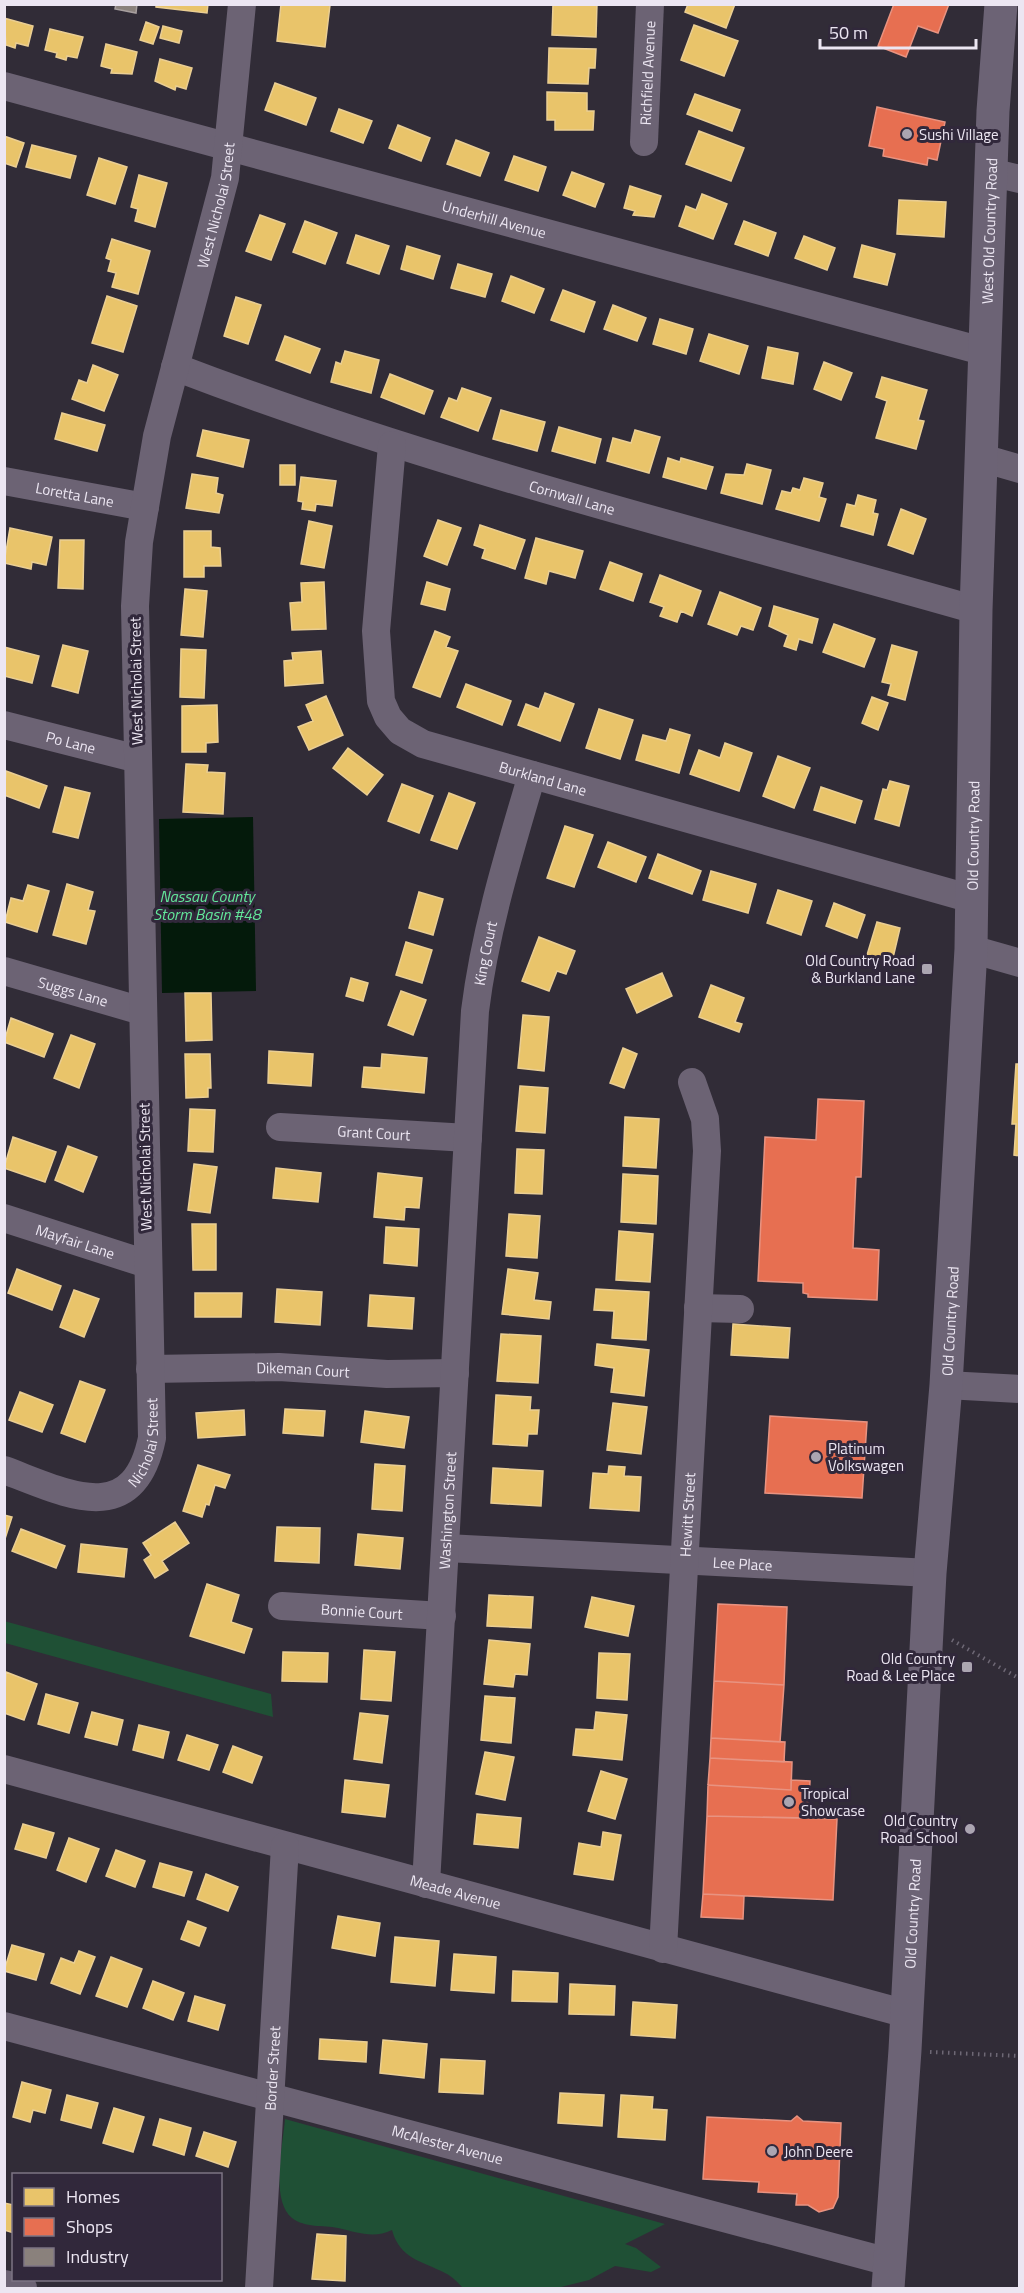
<svg xmlns="http://www.w3.org/2000/svg" width="1024" height="2293" viewBox="0 0 1024 2293" font-family="'Titillium Web',sans-serif">
  <style>
    .green { fill: #1f5035 }
    .water { fill: #041a0b }
    .homes { fill: #e9c46a; stroke: #eace93; stroke-width: 1.5 }
    .shops { fill: #e76f51; stroke: #e89381; stroke-width: 1.5 }
    .industry { fill: #8a817c; stroke: #a79f9f; stroke-width: 1.5 }
    .lines { fill: none; stroke-linecap: round; stroke-linejoin: round }
    .path { stroke: #6e6875; stroke-width: 4; stroke-dasharray: 1.5 4.5; stroke-linecap: butt }
    .minor { stroke: #6c6374; stroke-width: 28 }
    .major { stroke: #6c6375; stroke-width: 33 }
    .poi-dot { fill: #aba5b1; stroke: #31283b; stroke-width: 2 }
    .labels { text-anchor: middle; dominant-baseline: central; stroke-width: 6; stroke-linejoin: round; paint-order: stroke }
    .street-label { font-size: 15px; fill: #ece6f2; stroke: #31283b }
    .poi-label { font-size: 15px; fill: #ece6f2; stroke: #31283b; text-anchor: start }
    .water-label { font-size: 16px; font-style: italic; fill: #63e79a; stroke: #31283b }
  </style>
  <rect width="100%" height="100%" fill="#312c37"/>
  <path class="green" d="M4,1621L271,1694L273,1717L5,1643Z
    M285,2119L665,2224L625,2244L636,2248L661,2267L651,2272L615,2266L589,2280L557,2288H463C458,2283 452,2276 445,2273C422,2261 400,2259 392,2230C374,2239 356,2232 338,2228C323,2225 305,2228 292,2218C270,2200 283,2145 285,2119Z"/>
  <path class="water" d="M253,817L256,991L162,993L159,819Z"/>
  <path class="homes" d="M156,4H208L207,13L156,7Z
    M281,4L330,5L325,47L277,41Z
    M553,4H597L596,37L552,35Z
    M688,4H735L726,28L685,12Z
    M4,18L33,26L28,46L16,43L15,48L6,45Z
    M146,22L159,27L153,44L140,40Z
    M694,25L738,41L724,76L681,60Z
    M163,26L182,31L179,43L160,38Z
    M50,29L83,37L77,58L67,56L66,60L56,57L57,53L45,50Z
    M106,44L137,52L132,74L111,73L112,69L101,66Z
    M549,48L596,49L595,68H589L588,84L548,83Z
    M160,59L192,68L186,89L176,86L175,90L155,81Z
    M275,83L316,98L306,125L265,110Z
    M547,92L587,93V111H594L593,130H555V120H547Z
    M695,94L740,110L732,131L687,114Z
    M339,109L372,121L363,143L331,131Z
    M398,125L430,138L421,161L389,148Z
    M699,131L744,148L731,181L686,164Z
    M4,136L24,143L16,167L4,163Z
    M456,140L489,153L480,176L447,164Z
    M32,145L76,156L70,178L26,167Z
    M514,156L546,167L538,191L505,180Z
    M99,158L127,167L115,204L87,195Z
    M572,172L604,184L595,207L563,195Z
    M139,175L167,183L155,227L135,221L138,209L131,207Z
    M630,186L661,196L654,217L633,215L635,211L624,208Z
    M702,194L727,204L713,239L679,226L686,206L696,210Z
    M899,200L946,202L944,237L897,234Z
    M260,215L285,224L271,260L246,251Z
    M305,221L337,233L325,264L293,252Z
    M744,221L776,233L768,256L735,244Z
    M356,235L389,246L379,274L347,263Z
    M804,236L835,248L827,270L795,258Z
    M112,239L150,251L138,294L112,287L116,273L108,271L111,260L106,258Z
    M862,245L895,254L887,285L854,277Z
    M407,246L440,256L433,279L401,269Z
    M458,264L492,274L485,297L451,288Z
    M511,276L544,289L534,313L502,301Z
    M563,290L595,302L584,332L551,320Z
    M107,296L137,306L123,352L92,343Z
    M236,297L261,305L248,344L224,336Z
    M613,305L646,318L637,341L604,329Z
    M660,319L693,329L686,354L653,344Z
    M709,334L748,346L739,374L700,361Z
    M285,336L320,349L310,373L276,360Z
    M768,347L798,353L793,384L762,378Z
    M345,351L379,360L371,393L331,382L336,362L341,364Z
    M824,362L852,373L841,400L814,389Z
    M93,365L118,375L104,411L72,399L79,380L87,383Z
    M390,374L433,391L424,414L381,397Z
    M882,377L927,390L918,420L924,421L916,449L876,438L887,401L876,397Z
    M462,388L491,398L478,431L441,417L449,398L457,401Z
    M501,410L545,422L537,451L493,439Z
    M62,413L105,425L97,451L55,439Z
    M559,427L601,439L595,463L552,451Z
    M203,430L249,440L243,467L197,456Z
    M635,430L660,437L649,473L607,461L613,438L631,443Z
    M668,458L680,462L681,458L713,467L706,489L663,477Z
    M747,464L771,470L762,504L721,493L726,474L744,475Z
    M280,465H295V485H280Z
    M192,474L218,478L216,493L223,495L219,513L186,508Z
    M301,477L336,481L332,506L316,504L315,511L302,509L303,502L298,501Z
    M804,478L823,483L819,497L826,499L819,521L776,509L782,491L791,493L793,488L800,490Z
    M858,495L876,500L873,513L878,514L873,535L841,526L847,504L855,506Z
    M901,509L926,519L913,554L888,545Z
    M438,520L461,528L447,565L424,556Z
    M309,521L332,526L324,568L301,564Z
    M480,525L525,540L515,569L482,558L485,549L474,545Z
    M10,528L52,537L46,565L32,562L31,569L4,563Z
    M184,531H211V547L220,548L221,566H204V577H184Z
    M536,538L583,551L575,578L549,571L546,584L525,578Z
    M60,540H84L83,589L58,588Z
    M610,562L642,574L633,601L600,589Z
    M660,575L701,591L692,616L681,611L677,622L660,616L664,607L650,602Z
    M324,582L326,629L292,630L290,603L302,602L301,583Z
    M427,582L450,589L445,610L421,604Z
    M185,589L207,591L203,637L181,635Z
    M720,592L761,608L753,630L741,626L737,635L708,624Z
    M774,606L818,619L812,643L799,639L796,650L784,646L788,635L769,626Z
    M834,624L875,639L864,667L823,652Z
    M435,631L450,637L446,647L458,651L440,697L413,687Z
    M63,645L88,651L78,693L52,686Z
    M892,645L917,652L905,700L888,695L891,684L882,682Z
    M4,647L39,656L32,683L4,676Z
    M181,649L206,650L204,698L180,697Z
    M321,651L323,683L285,686L284,661L293,660L292,653Z
    M466,684L511,701L502,725L457,707Z
    M545,693L574,704L560,741L518,725L526,704L539,709Z
    M326,696L343,735L309,750L298,727L313,721L306,705Z
    M872,697L888,703L878,730L862,723Z
    M217,705L218,742L206,743V752H182V706Z
    M599,709L633,720L620,759L586,748Z
    M670,729L690,735L679,773L636,760L643,735L666,741Z
    M725,743L752,753L739,791L690,774L699,750L720,758Z
    M348,748L383,775L367,795L333,768Z
    M778,756L810,768L794,808L763,796Z
    M186,764L208,765L207,772L225,773L223,814L183,812Z
    M6,771L47,786L39,808L4,795Z
    M890,781L909,786L899,826L875,819L883,789L887,790Z
    M402,784L433,796L419,833L388,821Z
    M65,787L90,793L78,838L53,832Z
    M821,787L862,801L855,823L814,810Z
    M449,793L475,803L457,849L431,840Z
    M565,826L593,835L574,887L547,878Z
    M608,842L646,857L636,882L598,867Z
    M658,854L701,871L692,894L649,878Z
    M711,871L756,884L748,913L703,900Z
    M67,884L93,892L88,910L95,911L86,944L53,935Z
    M28,885L49,891L37,932L5,922L11,898L23,901Z
    M778,890L812,901L801,935L767,923Z
    M419,892L443,899L433,935L409,928Z
    M834,903L865,915L857,938L826,926Z
    M877,922L900,928L892,962L867,955Z
    M539,937L575,951L566,974L557,971L549,991L522,981Z
    M406,942L432,950L422,983L396,975Z
    M662,973L672,996L637,1013L626,989Z
    M351,978L368,983L363,1001L346,996Z
    M711,985L744,998L735,1022L742,1024L739,1032L699,1017Z
    M401,991L426,1000L413,1035L388,1025Z
    M185,993H211L212,1040L186,1041Z
    M523,1015L549,1017L544,1071L518,1068Z
    M11,1018L53,1034L44,1057L4,1042Z
    M71,1035L95,1044L79,1088L54,1078Z
    M623,1048L637,1054L624,1088L610,1083Z
    M269,1051L313,1054L311,1086L268,1083Z
    M185,1054H210L211,1088H208V1097L186,1098Z
    M382,1054L427,1058L424,1093L362,1087L364,1067L381,1068Z
    M1016,1064H1020V1156L1014,1155L1016,1124H1012Z
    M520,1086L548,1088L545,1133L516,1131Z
    M190,1109L215,1110L213,1152L188,1151Z
    M625,1117L659,1119L656,1168L623,1166Z
    M13,1137L56,1152L45,1182L4,1168Z
    M68,1146L97,1157L83,1192L55,1180Z
    M517,1149L544,1150L542,1194L515,1193Z
    M194,1164L217,1167L210,1213L188,1210Z
    M276,1168L321,1173L318,1202L273,1198Z
    M378,1173L422,1178L419,1208L405,1207L404,1220L374,1217Z
    M623,1174L658,1176L656,1224L621,1222Z
    M509,1214L540,1216L537,1258L506,1256Z
    M192,1224H216V1270H193Z
    M386,1227L419,1229L417,1266L384,1263Z
    M619,1231L653,1234L650,1282L616,1280Z
    M17,1269L61,1286L52,1310L8,1293Z
    M508,1269L538,1273L534,1300L551,1302L549,1319L502,1314Z
    M277,1289L322,1292L320,1325L275,1322Z
    M596,1289L649,1292L646,1340L612,1338L614,1311L594,1310Z
    M74,1290L99,1299L84,1337L60,1327Z
    M195,1293H242L241,1317H195Z
    M370,1295L414,1298L412,1329L368,1326Z
    M733,1324L790,1328L788,1358L731,1355Z
    M501,1334L541,1336L538,1383L497,1381Z
    M597,1344L649,1350L644,1396L611,1392L614,1368L595,1365Z
    M80,1381L105,1390L85,1442L61,1433Z
    M20,1392L53,1405L42,1432L9,1420Z
    M496,1395L531,1397L530,1410H539L537,1434H528L527,1446L493,1444Z
    M613,1403L647,1407L641,1454L607,1450Z
    M285,1409L325,1411L323,1436L283,1433Z
    M244,1410L245,1435L198,1438L196,1413Z
    M365,1411L409,1417L404,1448L361,1442Z
    M375,1464L405,1466L402,1511L372,1509Z
    M198,1465L230,1475L225,1488L215,1485L209,1505L206,1504L202,1517L183,1511Z
    M609,1466L625,1467L624,1476L641,1477L639,1511L590,1508L593,1473L608,1474Z
    M493,1468L543,1471L541,1506L491,1503Z
    M4,1515L12,1517L4,1542Z
    M175,1522L189,1543L162,1561L168,1570L155,1578L144,1560L151,1555L143,1543Z
    M277,1527L320,1528L319,1563L275,1561Z
    M21,1529L65,1546L56,1568L12,1551Z
    M358,1534L403,1538L400,1569L355,1565Z
    M81,1544L127,1549L124,1577L78,1572Z
    M207,1584L239,1595L231,1622L252,1629L244,1653L190,1636Z
    M489,1595L533,1597L531,1628L487,1626Z
    M592,1597L634,1606L628,1636L585,1627Z
    M489,1640L530,1644L527,1675L515,1674L513,1687L484,1684Z
    M364,1650L395,1652L391,1701L361,1699Z
    M283,1652L328,1653L327,1682L282,1681Z
    M599,1653L630,1654L627,1700L597,1698Z
    M6,1672L37,1684L24,1720L4,1713Z
    M46,1694L78,1703L69,1733L38,1724Z
    M485,1696L515,1698L511,1743L481,1740Z
    M92,1712L123,1720L117,1745L85,1737Z
    M596,1712L627,1715L622,1760L573,1755L576,1729L594,1730Z
    M360,1713L388,1716L382,1763L354,1759Z
    M139,1725L169,1732L163,1758L133,1750Z
    M187,1735L218,1745L209,1770L178,1760Z
    M233,1746L262,1757L252,1783L223,1772Z
    M485,1752L514,1757L505,1800L476,1794Z
    M601,1771L627,1779L615,1819L588,1811Z
    M345,1780L389,1785L385,1817L342,1812Z
    M477,1814L521,1818L518,1848L474,1844Z
    M23,1824L54,1833L46,1858L15,1849Z
    M603,1832L621,1835L613,1880L574,1874L579,1843L601,1847Z
    M69,1838L99,1849L86,1882L57,1870Z
    M116,1850L145,1861L135,1887L106,1876Z
    M160,1863L192,1872L184,1896L153,1887Z
    M206,1874L238,1887L228,1911L197,1899Z
    M338,1916L380,1923L375,1956L332,1948Z
    M188,1921L206,1928L199,1946L181,1939Z
    M395,1937L439,1941L435,1986L391,1982Z
    M12,1945L44,1954L36,1980L4,1971Z
    M79,1951L95,1957L80,1994L51,1983L61,1958L74,1963Z
    M454,1954L496,1957L494,1993L451,1990Z
    M111,1957L142,1969L127,2007L96,1996Z
    M513,1971L558,1973L557,2002L512,2001Z
    M153,1981L184,1993L173,2020L143,2008Z
    M570,1984L615,1986L614,2015L569,2014Z
    M195,1996L225,2005L218,2030L188,2021Z
    M633,2002L677,2005L675,2038L631,2035Z
    M320,2039L367,2042L366,2062L319,2059Z
    M383,2040L427,2044L424,2078L380,2073Z
    M441,2059L485,2061L483,2094L439,2092Z
    M22,2082L51,2090L45,2113L33,2110L30,2122L13,2117Z
    M560,2093L604,2095L602,2126L558,2123Z
    M67,2095L98,2103L91,2128L61,2120Z
    M621,2095L653,2097L652,2109L667,2110L665,2140L618,2137Z
    M114,2108L144,2117L133,2152L103,2143Z
    M160,2119L191,2128L184,2155L153,2145Z
    M204,2132L236,2142L228,2167L196,2156Z
    M4,2203L14,2205V2233L4,2230Z
    M317,2234L346,2236L345,2281L312,2279Z"/>
  <path class="shops" d="M894,4H949L938,33L918,26L906,57L878,46Z
    M877,107L945,122L937,160L928,158L927,165L883,156L884,149L869,146Z
    M818,1099L864,1101L861,1177H856L853,1248L879,1250L877,1300L808,1297V1294L803,1293V1283L758,1281L765,1137L816,1140Z
    M770,1416L867,1422L862,1498L765,1493Z
    M718,1604L787,1607L784,1685L714,1681Z
    M714,1681L784,1685L780,1742L711,1738Z
    M711,1738L785,1742L784,1762L710,1758Z
    M710,1758L792,1762L791,1790L708,1785Z
    M791,1780L810,1781L808,1818L707,1816L708,1785L791,1790Z
    M707,1816L837,1819L833,1900L703,1894Z
    M703,1894L744,1896L743,1919L701,1917Z
    M797,2116L803,2121L841,2123L838,2197L833,2208L819,2212L808,2205H796L797,2194L758,2192L759,2182L703,2179L707,2117L791,2121Z"/>
  <path class="industry" d="M116,4H137L136,13L115,9Z"/>
  <g class="lines">
    <path class="path" d="M952,1640L1020,1679
      M930,2052L1020,2056"/>
    <g class="minor">
      <path id="s1" d="M4,86L986,352"/>
      <path id="s2" d="M644,142L650,4"/>
      <path d="M990,172L1020,179"/>
      <path id="s3" d="M175,367C436,467 707,533 976,610"/>
      <path id="s4" d="M392,445L376,631L381,701L388,717L400,731L423,744L972,899"/>
      <path d="M982,458L1020,469"/>
      <path id="s5" d="M4,481L145,507"/>
      <path id="s6" d="M4,725L138,759"/>
      <path d="M971,949L1020,963"/>
      <path id="s7" d="M4,971L142,1011"/>
      <path id="s8" d="M280,1127L468,1138"/>
      <path id="s9" d="M4,1218L147,1264"/>
      <path d="M698,1308L740,1309"/>
      <path id="s10" d="M150,1369L279,1367L387,1374L455,1373"/>
      <path d="M946,1385L1020,1389"/>
      <path id="s11" d="M4,1470C64,1492 133,1531 152,1438L135,606L139,542L157,436L225,178L242,4"/>
      <path id="s12" d="M446,1548L930,1573"/>
      <path id="s13" d="M282,1606L442,1616"/>
      <path id="s14" d="M4,1769L907,2014"/>
      <path id="s15" d="M426,1884L475,1011C485,930 509,853 532,775"/>
      <path id="s16" d="M663,1949L707,1151L705,1119L692,1082"/>
      <path id="s17" d="M4,2026L889,2262"/>
      <path d="M4,2284L23,2288"/>
      <path id="s18" d="M259,2288L285,1846"/>
    </g>
    <path class="major" id="s19" d="M888,2288L905,2050L930,1573L946,1385L971,949L976,610L993,111L1001,4"/>
  </g>
  <g class="poi-dot">
    <circle cx="907" cy="134" r="6"/>
    <rect x="921" y="963" width="12" height="12" rx="3"/>
    <circle cx="816" cy="1457" r="6"/>
    <rect x="961" y="1661" width="12" height="12" rx="3"/>
    <circle cx="789" cy="1802" r="6"/>
    <circle cx="970" cy="1829" r="6"/>
    <circle cx="772" cy="2151" r="6"/>
  </g>
  <g class="labels">
    <g class="street-label">
      <text stroke="none"><textPath href="#s2" startOffset="69">Richfield Avenue</textPath></text>
      <text stroke="none"><textPath href="#s11" startOffset="1428">West Nicholai Street</textPath></text>
      <text stroke="none"><textPath href="#s1" startOffset="508">Underhill Avenue</textPath></text>
      <text stroke="none"><textPath href="#s19" startOffset="2060">West Old Country Road</textPath></text>
      <text stroke="none"><textPath href="#s5" startOffset="72">Loretta Lane</textPath></text>
      <text stroke="none"><textPath href="#s3" startOffset="418">Cornwall Lane</textPath></text>
      <text transform="translate(136 681) rotate(-91)">West Nicholai Street</text>
      <text stroke="none"><textPath href="#s6" startOffset="69">Po Lane</textPath></text>
      <text stroke="none"><textPath href="#s4" startOffset="444">Burkland Lane</textPath></text>
      <text stroke="none"><textPath href="#s19" startOffset="1455">Old Country Road</textPath></text>
      <text stroke="none"><textPath href="#s15" startOffset="933">King Court</textPath></text>
      <text stroke="none"><textPath href="#s7" startOffset="72">Suggs Lane</textPath></text>
      <text stroke="none"><textPath href="#s8" startOffset="94">Grant Court</textPath></text>
      <text transform="translate(145 1167) rotate(-91)">West Nicholai Street</text>
      <text stroke="none"><textPath href="#s9" startOffset="75">Mayfair Lane</textPath></text>
      <text stroke="none"><textPath href="#s19" startOffset="969">Old Country Road</textPath></text>
      <text stroke="none"><textPath href="#s10" startOffset="153">Dikeman Court</textPath></text>
      <text stroke="none"><textPath href="#s11" startOffset="180">Nicholai Street</textPath></text>
      <text stroke="none"><textPath href="#s15" startOffset="374">Washington Street</textPath></text>
      <text stroke="none"><textPath href="#s16" startOffset="435">Hewitt Street</textPath></text>
      <text stroke="none"><textPath href="#s12" startOffset="297">Lee Place</textPath></text>
      <text stroke="none"><textPath href="#s13" startOffset="80">Bonnie Court</textPath></text>
      <text stroke="none"><textPath href="#s14" startOffset="468">Meade Avenue</textPath></text>
      <text stroke="none"><textPath href="#s19" startOffset="375">Old Country Road</textPath></text>
      <text stroke="none"><textPath href="#s18" startOffset="220">Border Street</textPath></text>
      <text stroke="none"><textPath href="#s17" startOffset="459">McAlester Avenue</textPath></text>
    </g>
    <g class="poi-label">
      <text x="919" y="134">Sushi Village</text>
      <text x="915" y="960" text-anchor="end">Old Country Road<tspan x="915" dy="17">&amp; Burkland Lane</tspan></text>
      <text x="828" y="1448">Platinum<tspan x="828" dy="17">Volkswagen</tspan></text>
      <text x="955" y="1658" text-anchor="end">Old Country<tspan x="955" dy="17">Road &amp; Lee Place</tspan></text>
      <text x="801" y="1793">Tropical<tspan x="801" dy="17">Showcase</tspan></text>
      <text x="958" y="1820" text-anchor="end">Old Country<tspan x="958" dy="17">Road School</tspan></text>
      <text x="784" y="2151">John Deere</text>
    </g>
    <g class="water-label">
      <text x="207" y="896">Nassau County<tspan x="207" dy="18">Storm Basin #48</tspan></text>
    </g>
  </g>
  <rect width="1024" height="2293" fill="none" stroke="#ece6f2" stroke-width="12"/>
  <rect x="12" y="2173" width="210" height="108" fill="#31283b" stroke="#7c7484" stroke-width="1.5"/>
  <rect x="24" y="2188" width="30" height="18" fill="#e9c46a" stroke="#7c7484" stroke-width="1.5"/>
  <text x="66" y="2203" font-size="18" fill="#ece6f2">Homes</text>
  <rect x="24" y="2218" width="30" height="18" fill="#e76f51" stroke="#7c7484" stroke-width="1.5"/>
  <text x="66" y="2233" font-size="18" fill="#ece6f2">Shops</text>
  <rect x="24" y="2248" width="30" height="18" fill="#8a817c" stroke="#7c7484" stroke-width="1.5"/>
  <text x="66" y="2263" font-size="18" fill="#ece6f2">Industry</text>
  <path d="M820 39v9h156v-9" fill="none" stroke="#ece6f2" stroke-width="3"/>
  <text x="829" y="39" font-size="18" fill="#ece6f2" stroke="#31283b" stroke-width="4.5" paint-order="stroke">50 m</text>
</svg>
